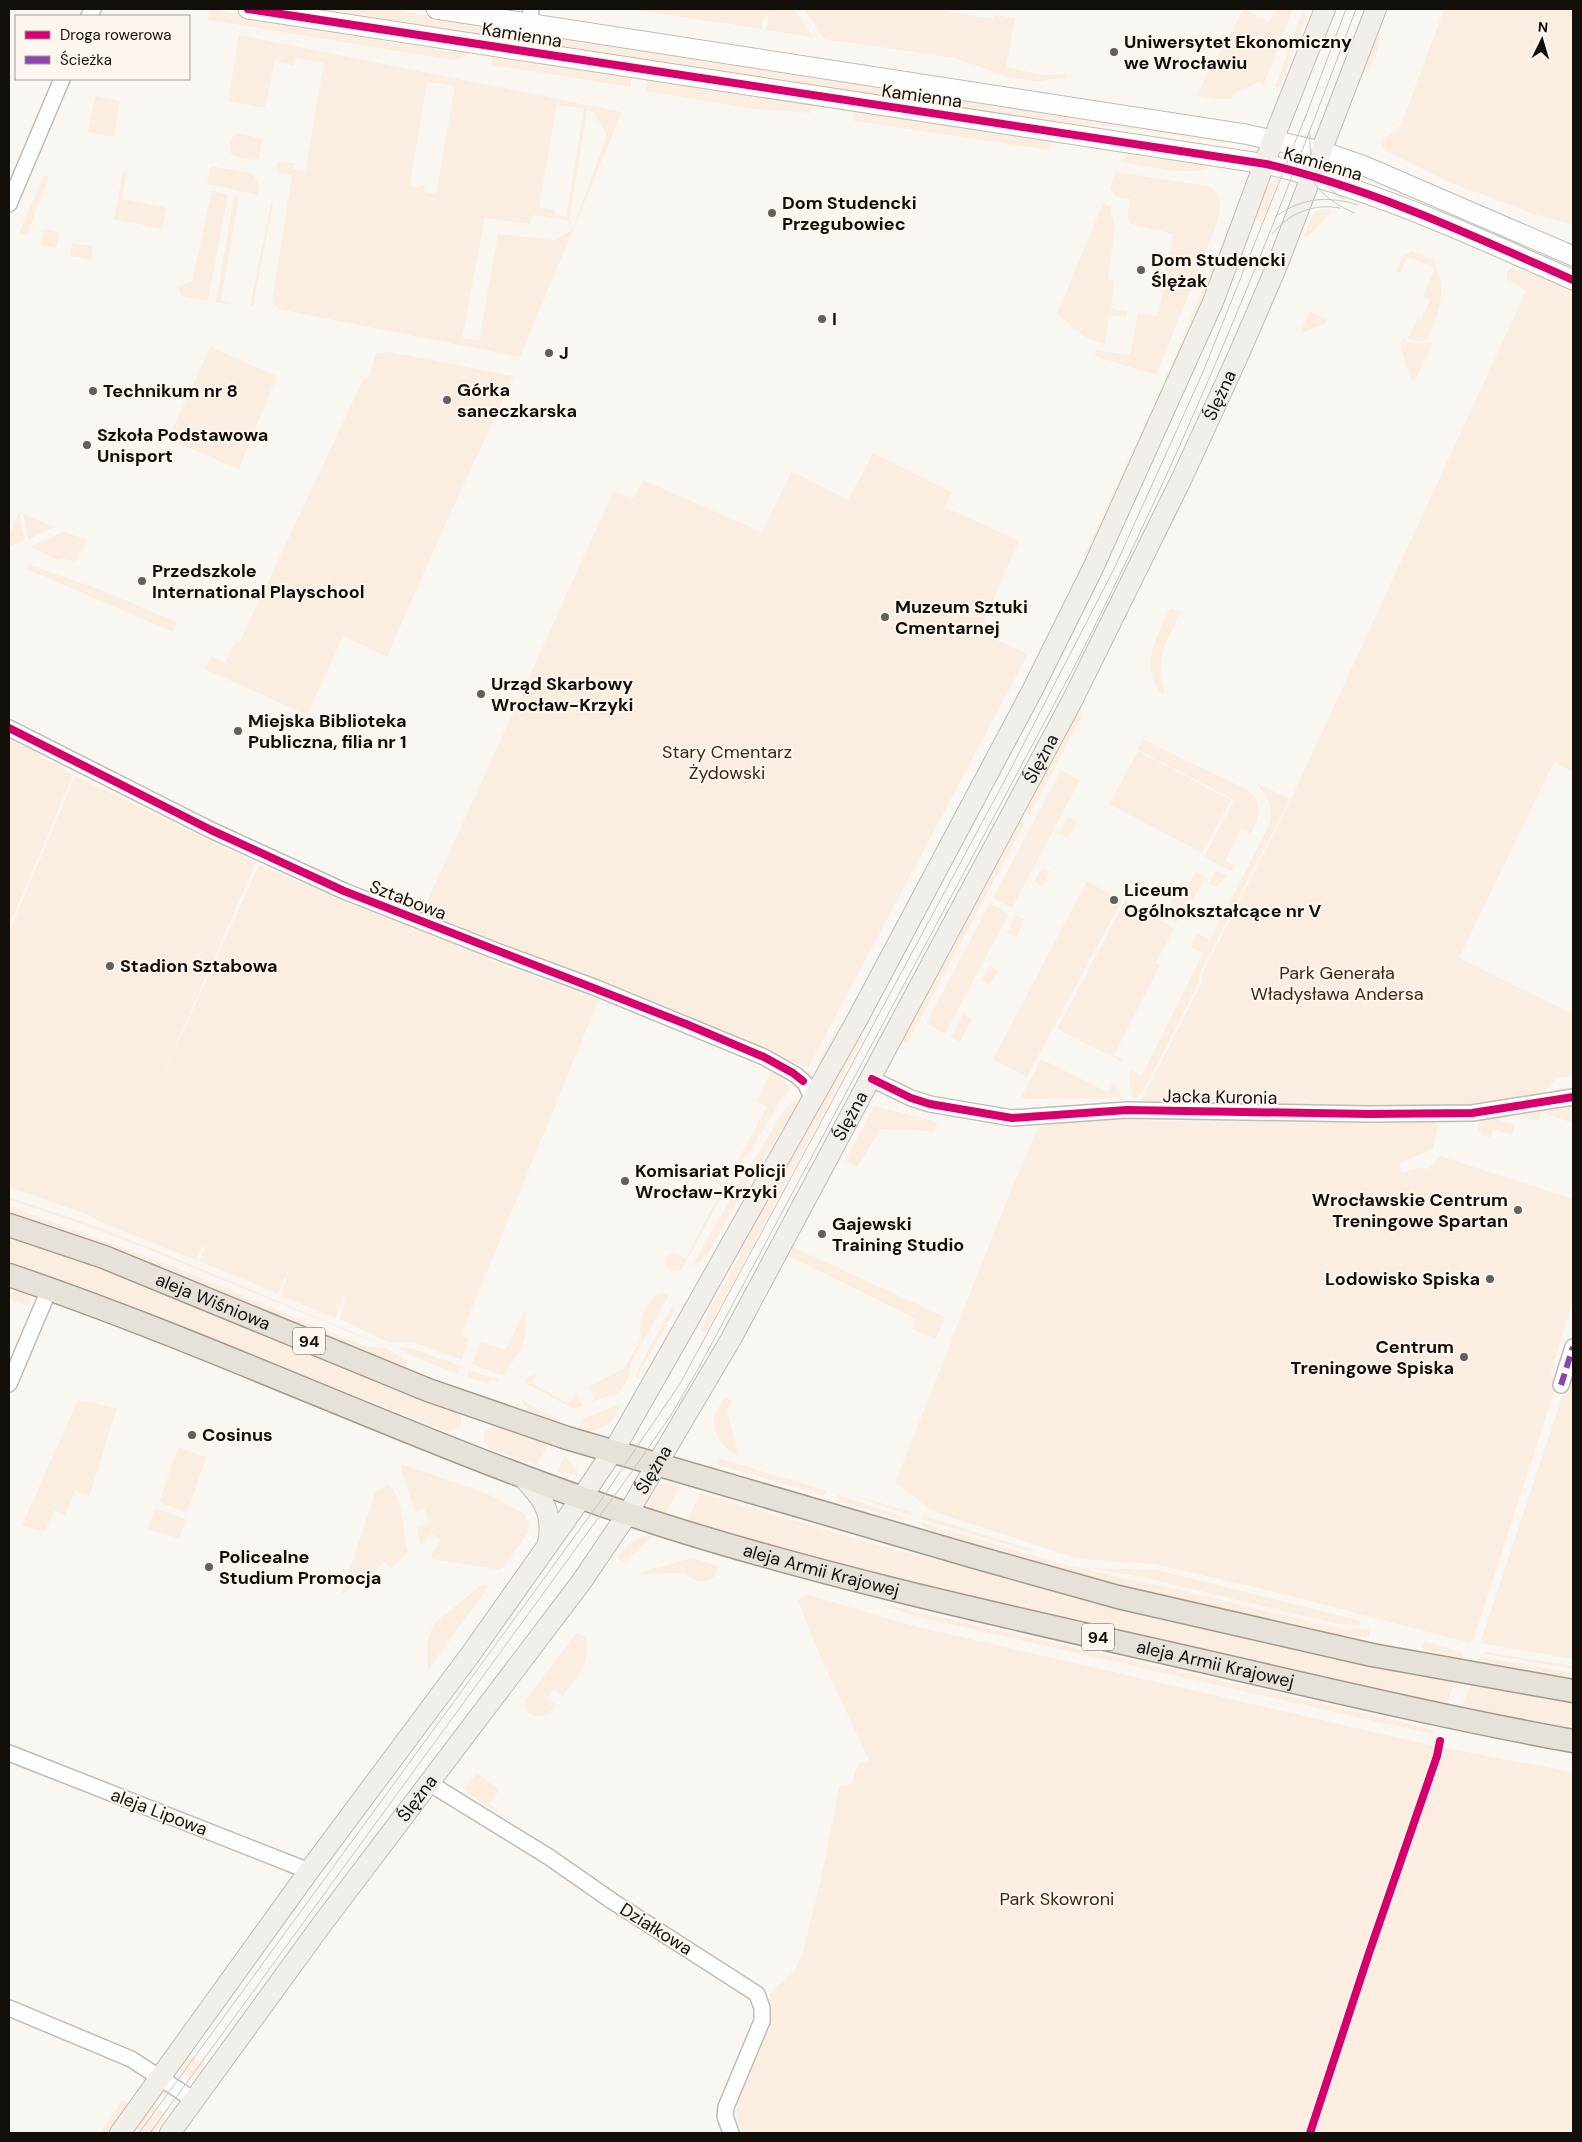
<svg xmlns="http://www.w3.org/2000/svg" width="1582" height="2142" viewBox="0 0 1582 2142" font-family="'DM Sans',sans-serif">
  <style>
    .green { fill: #fbeee0; fill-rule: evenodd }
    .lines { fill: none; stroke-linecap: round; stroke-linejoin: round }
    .minor-casing { stroke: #bfbcb8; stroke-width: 18 }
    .tertiary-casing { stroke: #bfbcb8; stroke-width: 21 }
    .secondary-casing { stroke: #bfbcb8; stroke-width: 22 }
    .primary-casing { stroke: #a49a8c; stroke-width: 25 }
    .minor { stroke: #fefefd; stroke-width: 15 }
    .tertiary { stroke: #fefefd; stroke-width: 19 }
    .secondary { stroke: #f2efeb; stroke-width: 20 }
    .primary { stroke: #e6e1d9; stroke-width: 22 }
    .tram { stroke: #c7c6c4; stroke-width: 1 }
    .quiet { stroke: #8e44ad; stroke-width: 6; stroke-dasharray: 12 6; stroke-linecap: butt }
    .cycleway-casing { stroke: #fef7ef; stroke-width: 11 }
    .cycleway { stroke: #d6006c; stroke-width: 8 }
    .poi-dot { fill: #63605c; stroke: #fef7ef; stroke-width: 2 }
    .labels { text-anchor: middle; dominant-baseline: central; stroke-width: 4; stroke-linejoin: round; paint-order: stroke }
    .shield { fill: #fef7ef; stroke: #59554f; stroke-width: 1 }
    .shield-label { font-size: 16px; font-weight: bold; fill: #120f0b }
    .street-label { font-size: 18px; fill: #120f0b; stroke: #fef7ef }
    .poi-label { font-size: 18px; font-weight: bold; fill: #120f0b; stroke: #fef7ef; text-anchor: start }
    .park-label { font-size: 18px; fill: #3e270a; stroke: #fef7ef }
  </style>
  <rect width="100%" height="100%" fill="#faf7f2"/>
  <path class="green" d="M209,9L395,43L469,54L461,59L452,60L208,20Z
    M294,9H388L510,29L512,35L504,39Z
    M629,9H794L813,37L766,30L769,13L763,20L762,29Z
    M804,9L886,10L933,9L994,19L995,15L1015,18L1006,67L1043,75L1067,74V78L1051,79L1041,82L1008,77L954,58L824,39Z
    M1244,9L1269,22L1276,9H1293L1264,84L1262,85L1260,81L1233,94L1231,99H1215L1196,95Z
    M1444,9H1573V225L1537,215L1449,182L1386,151L1380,143L1401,125Z
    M1302,13L1305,14L1304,18L1306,19L1280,87H1275Z
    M1381,22C1380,45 1377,66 1358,79Z
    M239,35L622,112L520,357L278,309L272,302L292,175L280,173L276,168L277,162L294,163L293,169L305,171L324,63L296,58L294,66L275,61L265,108L228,101ZM427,82L455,86L436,194L424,192L425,186L420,185V188L410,185ZM557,105L584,109L566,217L555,215V210L539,207ZM587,110L594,113L607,135L572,230L554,240L498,234L479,340L462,338L485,218L530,224L533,215L569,221Z
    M542,35L1226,138V143L1101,125L1054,124L550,47L540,40Z
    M493,54L631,76V87L492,65L491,58Z
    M647,79L702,89L811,104L814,106L810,113L754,109L646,91Z
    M95,96L120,101L114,137L88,132Z
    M856,111L1053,141L1048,150L854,121L853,117Z
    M237,133L262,139L259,159L250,160L232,155C228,149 230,137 237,133Z
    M1127,155L1201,164L1210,166C1194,179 1143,165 1123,162Z
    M211,166L250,173L259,183L258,195L207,184Z
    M123,171L127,172L122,199L167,208L162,229L114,219Z
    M1116,172L1208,186C1229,196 1217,224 1211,239L1156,375L1095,356L1096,350L1130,355L1138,313L1158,316L1173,234L1131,224L1127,217L1130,199L1116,197L1110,188Z
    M44,175L49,176L27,235L19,232Z
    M1279,177L1262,222L1253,218C1259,204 1264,184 1279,177Z
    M212,191L228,195L208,301L181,296L178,287L192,281Z
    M234,196L239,197L221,300L229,302L228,305L216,302Z
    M272,200L273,203L253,306H250Z
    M1103,203L1110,206L1115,227L1108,280L1114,281L1111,308L1127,312L1126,317L1109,315L1105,344L1087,338L1057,314Z
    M1322,209L1333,210L1310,235L1303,237L1314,212Z
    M1230,224L1234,226L1189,331L1088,556L1083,558L1166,378Z
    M44,229L59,232L56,248L40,245Z
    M72,243L93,246L91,260L70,256Z
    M1412,251L1433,259C1448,288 1440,312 1427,340L1415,341L1408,338L1418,319L1421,320L1430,300L1423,296L1435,268L1410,257L1407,258L1400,273L1396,272L1403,256Z
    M1511,268L1538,275L1573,289V772L1554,762L1459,958L1573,1014V1076L1556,1078L1550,1086L1531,1100L1484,1106L1369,1108L1140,1103L1202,982V974L1292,797L1526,291L1507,279V272Z
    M1310,311L1327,320L1325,324L1300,333Z
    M1402,339L1415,344L1433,342L1415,381L1410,378L1400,344Z
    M210,347L277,376L239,469L168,439Z
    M389,352L514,376L436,545L387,657L343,636L307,715L204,669L211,656L225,663L236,640L240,641L363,380L369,376L376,353Z
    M873,453L952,492L945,507L1019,541L979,632L1028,654L808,1068L421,915L613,492L634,498L643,480L762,532L792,471L848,500Z
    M19,512L25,540L9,547V536Z
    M23,514L55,527L28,539Z
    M64,531L86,540L76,562L61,558L59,560L30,547Z
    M28,564L101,590L177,622L173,632L27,569Z
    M1170,608L1181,612C1168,638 1153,662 1165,692L1162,694C1138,666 1157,636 1170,608Z
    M1080,711L1084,712L1029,816L1024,810L1077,712Z
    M9,737L73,775L9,926Z
    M1142,739L1246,789C1264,801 1260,817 1251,834L1241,829L1225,861L1235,866L1231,871L1204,857L1234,800L1137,749Z
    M1138,751L1231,800L1202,853L1109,804Z
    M1061,770L1080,780L1012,908L993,898Z
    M75,776L256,863L155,1092L259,865L346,902L488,954L489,960L599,999L461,1335L469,1338L462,1360L413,1342H388L339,1319L346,1299H342L335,1318L281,1296L287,1278H284L278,1294L199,1261L205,1248L201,1247L196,1260L96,1220V1218L89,1215L9,1187V1005L11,1000L9,999V933Z
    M1255,782L1290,799L1199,975L1200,981L1144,1089L1137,1098H1132L1129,1076L1131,1070L1142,1075L1203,953L1191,947L1196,935L1199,934L1210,940L1268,827C1275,808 1267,795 1255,782Z
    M1068,817L1077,822L1068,838L1059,833Z
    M1018,822H1025L907,1044L901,1041Z
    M1042,867L1050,871L1042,886L1034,882Z
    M1216,871L1227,876L1216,887L1209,883Z
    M1196,872L1205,877L1193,900L1189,899L1176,923L1164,916L1183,879L1190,882Z
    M1087,881L1122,900L1027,1077L993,1059Z
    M1125,901L1174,928L1156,963L1160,965L1114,1055L1123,1059L1122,1062L1057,1029Z
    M990,903L1009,914L945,1034L926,1023Z
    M1016,915L1025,920L1016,937L1007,932Z
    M989,966L998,970L990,985L981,980Z
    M963,1014L972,1019L960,1042L951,1037Z
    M838,1025L842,1027L823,1061L815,1068Z
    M857,1035L863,1038L706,1333L700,1330C708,1309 722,1290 732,1270C770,1190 814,1112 857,1035Z
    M1041,1059L1107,1092L1113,1083C1119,1086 1121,1091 1120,1098L1020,1099Z
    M774,1070L790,1089L782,1098L752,1149L739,1164L725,1188L713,1182L715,1179L725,1184L767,1107L757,1101L771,1071Z
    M800,1095L798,1105L749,1181L706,1257L692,1267L722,1213L785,1108Z
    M1573,1102V1123L1541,1112L1539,1119L1534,1121L1517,1115L1500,1119L1501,1121L1513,1125L1514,1129L1512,1135L1493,1129L1490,1138L1482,1135L1478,1130V1122L1481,1119Z
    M874,1106L938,1122L933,1133C915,1128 899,1131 881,1129L857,1167L845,1161Z
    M1084,1120L1382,1122L1434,1121L1438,1126L1433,1149L1399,1163L1402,1173L1419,1167L1428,1169L1441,1156L1573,1199V1300L1551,1373L1557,1383L1474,1637L1470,1643L1280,1593L1154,1564L1079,1559L929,1510V1508L895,1483L1013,1185L1039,1126Z
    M711,1186L723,1193L681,1271L670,1270L665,1265L666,1256L674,1253L686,1258L719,1195L709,1189Z
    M9,1197L93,1225L173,1257L376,1342L371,1341L150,1250L79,1223L9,1200Z
    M9,1206L177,1268L359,1344L369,1347L387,1348L407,1361L406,1366L385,1363L9,1214Z
    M9,1234L102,1268L456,1411L461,1416V1427L448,1432L371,1401L285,1372L9,1265Z
    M793,1247L945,1317L936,1339L911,1329L916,1319L789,1256Z
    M17,1290C27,1292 33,1295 30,1307L9,1299V1295Z
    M662,1293L669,1295L630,1364C631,1377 623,1392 611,1397L610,1395L574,1409L572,1408L523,1382L530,1376L537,1374L532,1383L568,1403L577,1394L583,1405L595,1399L589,1387L624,1368L641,1339L640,1325L643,1313L654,1297Z
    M674,1303V1312L636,1379L638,1369Z
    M526,1309L525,1338L521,1349L503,1376L472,1364L481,1342L505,1350Z
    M398,1348H411L461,1366L458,1374L416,1358Z
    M1573,1364V1659L1480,1643Z
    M469,1370L499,1380L498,1382L491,1379L488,1383L467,1377Z
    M725,1397L732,1401L727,1410L739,1456C726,1452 712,1433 714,1419C715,1412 721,1404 725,1397Z
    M521,1399L559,1421L558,1425L527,1410Z
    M78,1400L117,1408L89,1497L75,1490L65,1515L55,1510L44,1532L22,1525Z
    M620,1404C617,1424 597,1434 577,1431L582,1419Z
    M499,1425L548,1442L549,1444L536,1465L491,1449C485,1444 483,1440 484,1433L493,1426Z
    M178,1447L206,1457L187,1513L159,1502Z
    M565,1456L577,1470V1475L557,1472Z
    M720,1459H722L827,1491L823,1496L716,1464Z
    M402,1464L488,1494L525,1514L529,1526L528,1533L501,1570L432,1559V1553L441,1541L431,1533L422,1544L420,1543L417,1527L428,1524L425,1509L415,1511L402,1472Z
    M665,1483L680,1487L665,1514L650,1507L648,1501L656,1486Z
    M388,1485C403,1494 404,1535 408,1552L390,1569L385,1562L341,1595L376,1490Z
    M701,1493L894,1550L976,1568L1456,1680L1445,1707L932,1591L686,1522Z
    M836,1494L906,1518L902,1520L838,1501Z
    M855,1496L913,1512L911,1516Z
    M156,1508L186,1519L179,1539L148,1529Z
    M925,1516L1033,1550L1032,1552L921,1519Z
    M920,1522L1055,1562L1095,1572L1175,1589L1337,1628L1370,1630L1369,1637L1335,1636C1231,1612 1126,1592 1024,1561C990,1550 957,1538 923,1527Z
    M647,1535L653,1536L626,1561L624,1562L617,1558C625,1546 633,1539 647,1535Z
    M692,1558L719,1566L714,1577C703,1585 693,1581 685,1573L635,1574Z
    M1090,1568L1157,1570L1353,1619L1360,1621L1359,1626L1338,1624L1146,1578Z
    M485,1585L489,1586L428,1670C427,1652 425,1637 436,1622L479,1587Z
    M806,1594L910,1625L1430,1745L1573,1772V2133H743L736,2117L738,2096L770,2021V1994L794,1971L803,1952L821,1879L839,1787L851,1784L858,1764L869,1760L821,1658L798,1601Z
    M883,1604L1394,1720L1435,1731V1733L1431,1734L919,1617L883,1606Z
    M577,1632L586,1638C591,1665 577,1675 563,1696L554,1690L547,1698L556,1705C548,1716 540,1720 528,1713L524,1702Z
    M1425,1641L1463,1653L1462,1662L1421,1648Z
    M1486,1652L1573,1666V1669L1484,1654Z
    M1482,1657L1573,1673V1682L1478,1666Z
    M1471,1684L1573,1702V1731L1460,1710Z
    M477,1773L499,1790L490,1804L498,1810L497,1812L463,1790Z
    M187,2054L207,2069C197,2077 186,2080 179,2068Z
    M123,2100L128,2103L107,2133H99Z
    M156,2104L157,2108L167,2115L154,2133H128L152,2105Z"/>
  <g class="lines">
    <defs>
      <path id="minor" d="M89,16L93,9
        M526,50L531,9
        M9,204L62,79
        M9,728L211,830L344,891L499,952L594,987L764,1057L796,1075L805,1083L813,1099
        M872,1079L911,1098L930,1104L1012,1118L1127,1110L1369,1114L1472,1113L1573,1097
        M9,1384L49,1290
        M1561,1385L1573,1347
        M9,1753L309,1871
        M429,1783L549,1857L612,1901L757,1994L762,2008V2021L726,2107L725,2116L731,2133
        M9,2008L131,2059L194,2100"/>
      <path id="tertiary" d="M248,9L1266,164C1376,190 1471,235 1573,280
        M436,9L1245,134L1321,151L1362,165L1573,256"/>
      <g id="secondary">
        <path d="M521,1476C543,1498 554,1512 548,1544"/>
        <path d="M120,2133L309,1871L470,1655L582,1497L617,1445L685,1326L857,1020L1032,691L1093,568L1213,302L1273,140L1325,9"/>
        <path id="s1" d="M170,2133L322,1924L582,1581L628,1513L731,1339L1072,701L1182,478L1238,356L1276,268L1376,9"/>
      </g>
      <g id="primary">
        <path id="s2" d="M9,1225L104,1257L428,1390L567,1438L975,1557L1118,1597L1372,1655L1573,1691"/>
        <path id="s3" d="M9,1275C230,1350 439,1454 662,1525C826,1577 995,1614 1163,1652C1300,1683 1436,1716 1573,1741"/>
      </g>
    </defs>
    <use href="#minor" class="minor-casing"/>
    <use href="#tertiary" class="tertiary-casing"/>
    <use href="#secondary" class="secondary-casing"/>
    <use href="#primary" class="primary-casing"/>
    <use href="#minor" class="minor"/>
    <use href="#tertiary" class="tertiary"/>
    <use href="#secondary" class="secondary"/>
    <use href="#primary" class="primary"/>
    <path class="tram" d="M1304,121L1346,9
      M1310,134C1308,162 1320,185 1344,199
      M1301,151C1308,184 1324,199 1354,213
      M1275,217C1301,198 1327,195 1358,205
      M1272,234C1289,213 1313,203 1340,208
      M139,2133L599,1503L681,1382L1006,778L1114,569L1203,372L1306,115
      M150,2133L631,1473L671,1415L697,1371L1072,671C1182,457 1272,234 1356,9"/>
    <path class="quiet" d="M1561,1385L1573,1347"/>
    <defs>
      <path id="cycleway" d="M248,9L1266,164C1376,190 1471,235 1573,280
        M9,728L211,830L344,891L686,1024L764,1057L793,1073L803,1081
        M872,1079L911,1098L930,1104L1012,1118L1127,1110L1369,1114L1472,1113L1573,1097
        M1310,2133L1369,1953L1437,1756L1440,1741"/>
    </defs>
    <use href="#cycleway" class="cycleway-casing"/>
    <use href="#cycleway" class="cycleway"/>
  </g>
  <g class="poi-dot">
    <circle cx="1114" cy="52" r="5"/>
    <circle cx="772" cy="213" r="5"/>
    <circle cx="1141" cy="270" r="5"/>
    <circle cx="822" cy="319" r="5"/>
    <circle cx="549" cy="353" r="5"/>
    <circle cx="93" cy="391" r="5"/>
    <circle cx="447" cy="400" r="5"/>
    <circle cx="87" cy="445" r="5"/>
    <circle cx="142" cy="581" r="5"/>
    <circle cx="885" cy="617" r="5"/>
    <circle cx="481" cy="694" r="5"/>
    <circle cx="238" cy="731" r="5"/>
    <circle cx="1114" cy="900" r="5"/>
    <circle cx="110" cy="966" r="5"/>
    <circle cx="625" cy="1181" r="5"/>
    <circle cx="1518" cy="1210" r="5"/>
    <circle cx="822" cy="1234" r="5"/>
    <circle cx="1490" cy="1279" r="5"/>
    <circle cx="1464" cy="1357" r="5"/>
    <circle cx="192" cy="1435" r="5"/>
    <circle cx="209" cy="1567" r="5"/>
  </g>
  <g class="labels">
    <g class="shield">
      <rect x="293" y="1327.5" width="32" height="27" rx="4"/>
      <rect x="1082" y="1623.5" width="32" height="27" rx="4"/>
    </g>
    <g class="shield-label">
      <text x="309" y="1341">94</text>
      <text x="1098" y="1637">94</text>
    </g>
    <g class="street-label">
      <text transform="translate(522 35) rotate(9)">Kamienna</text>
      <text transform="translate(922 96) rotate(8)">Kamienna</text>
      <text transform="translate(1323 164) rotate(16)">Kamienna</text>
      <text stroke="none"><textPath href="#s1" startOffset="2036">Ślężna</textPath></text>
      <text stroke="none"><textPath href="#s1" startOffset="1631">Ślężna</textPath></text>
      <text transform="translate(408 900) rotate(21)">Sztabowa</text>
      <text transform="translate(1220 1097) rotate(1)">Jacka Kuronia</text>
      <text stroke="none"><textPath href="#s1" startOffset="1226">Ślężna</textPath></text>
      <text stroke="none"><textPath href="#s2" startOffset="218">aleja Wiśniowa</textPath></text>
      <text stroke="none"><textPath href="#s1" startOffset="821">Ślężna</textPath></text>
      <text stroke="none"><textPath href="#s3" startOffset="865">aleja Armii Krajowej</textPath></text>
      <text stroke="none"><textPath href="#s3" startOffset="1270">aleja Armii Krajowej</textPath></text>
      <text stroke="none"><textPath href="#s1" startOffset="416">Ślężna</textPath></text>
      <text transform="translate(159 1812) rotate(21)">aleja Lipowa</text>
      <text transform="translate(656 1929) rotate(32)">Działkowa</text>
    </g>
    <g class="poi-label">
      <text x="1124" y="42">Uniwersytet Ekonomiczny<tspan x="1124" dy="21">we Wrocławiu</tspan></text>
      <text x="782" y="203">Dom Studencki<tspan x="782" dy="21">Przegubowiec</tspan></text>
      <text x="1151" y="260">Dom Studencki<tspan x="1151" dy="21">Ślężak</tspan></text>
      <text x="832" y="319">I</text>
      <text x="559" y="353">J</text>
      <text x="457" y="390">Górka<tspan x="457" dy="21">saneczkarska</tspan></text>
      <text x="103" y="391">Technikum nr 8</text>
      <text x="97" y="435">Szkoła Podstawowa<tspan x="97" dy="21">Unisport</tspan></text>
      <text x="152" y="571">Przedszkole<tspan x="152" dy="21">International Playschool</tspan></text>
      <text x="895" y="607">Muzeum Sztuki<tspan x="895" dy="21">Cmentarnej</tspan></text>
      <text x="491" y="684">Urząd Skarbowy<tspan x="491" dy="21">Wrocław-Krzyki</tspan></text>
      <text x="248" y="721">Miejska Biblioteka<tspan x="248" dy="21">Publiczna, filia nr 1</tspan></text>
      <text x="1124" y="890">Liceum<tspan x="1124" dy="21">Ogólnokształcące nr V</tspan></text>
      <text x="120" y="966">Stadion Sztabowa</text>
      <text x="635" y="1171">Komisariat Policji<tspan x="635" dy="21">Wrocław-Krzyki</tspan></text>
      <text x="1508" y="1200" text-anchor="end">Wrocławskie Centrum<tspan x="1508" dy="21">Treningowe Spartan</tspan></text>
      <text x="832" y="1224">Gajewski<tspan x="832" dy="21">Training Studio</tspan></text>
      <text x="1480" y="1279" text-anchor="end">Lodowisko Spiska</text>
      <text x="1454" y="1347" text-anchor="end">Centrum<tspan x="1454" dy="21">Treningowe Spiska</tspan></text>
      <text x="202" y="1435">Cosinus</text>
      <text x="219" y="1557">Policealne<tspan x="219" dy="21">Studium Promocja</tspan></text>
    </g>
    <g class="park-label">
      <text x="727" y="752">Stary Cmentarz<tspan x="727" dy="21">Żydowski</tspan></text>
      <text x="1337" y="973">Park Generała<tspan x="1337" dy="21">Władysława Andersa</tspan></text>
      <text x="1057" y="1899">Park Skowroni</text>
    </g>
  </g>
  <rect width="1582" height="2142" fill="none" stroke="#120f0b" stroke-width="20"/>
  <rect x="15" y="15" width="175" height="65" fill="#fef7ef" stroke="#a09a94"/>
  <rect x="25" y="31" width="25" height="8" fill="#d6006c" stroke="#a09a94"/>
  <text x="60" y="40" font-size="15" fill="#120f0b">Droga rowerowa</text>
  <rect x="25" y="56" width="25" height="8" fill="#8e44ad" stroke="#a09a94"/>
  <text x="60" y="65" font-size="15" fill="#120f0b">Ścieżka</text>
  <g transform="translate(1542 40) rotate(5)" stroke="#fef7ef" stroke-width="4" paint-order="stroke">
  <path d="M0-4L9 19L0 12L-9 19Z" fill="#120f0b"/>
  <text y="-8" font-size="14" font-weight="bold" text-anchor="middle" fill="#120f0b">N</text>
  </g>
</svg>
